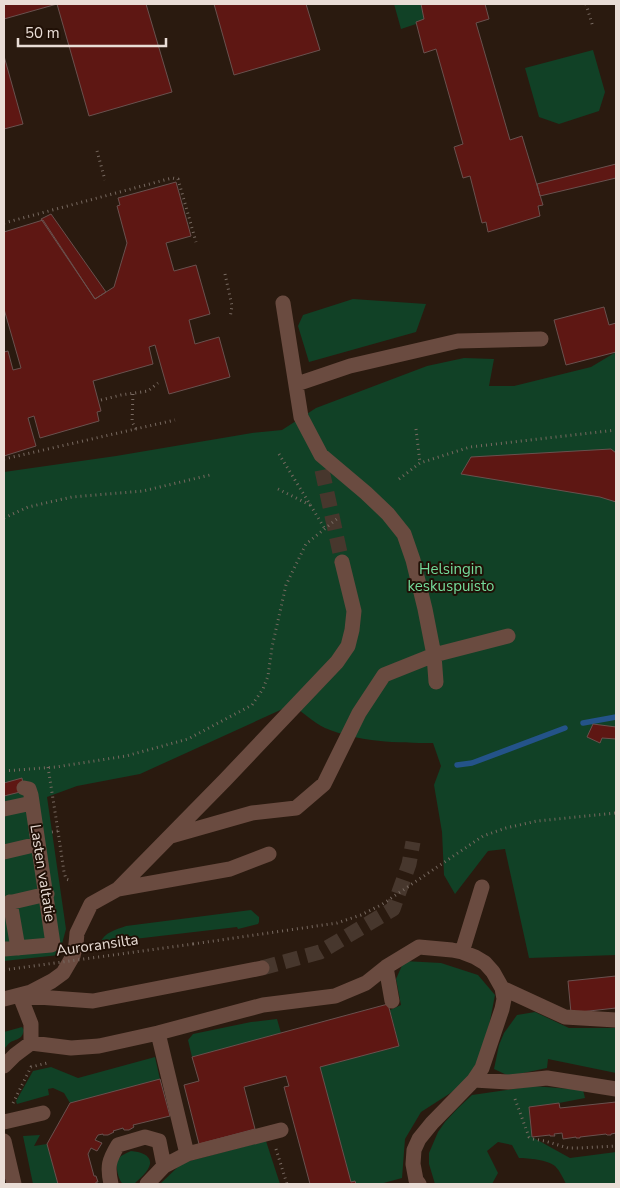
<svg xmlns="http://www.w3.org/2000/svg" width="620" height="1188" viewBox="0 0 620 1188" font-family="'Nunito Sans',sans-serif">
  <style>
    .green { fill: #114126 }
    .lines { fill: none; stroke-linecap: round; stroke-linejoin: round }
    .stream { stroke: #245389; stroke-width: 5.5 }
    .building { fill: #5e1713; stroke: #69514e }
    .minor-tunnel { stroke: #47372d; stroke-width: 15; stroke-dasharray: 15 8; stroke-linecap: butt }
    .path { stroke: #776960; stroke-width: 3; stroke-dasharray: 1 4; stroke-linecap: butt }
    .minor { stroke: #6a4b40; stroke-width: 15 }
    .path-bridge { stroke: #776960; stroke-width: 3; stroke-dasharray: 1 4; stroke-linecap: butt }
    .labels { text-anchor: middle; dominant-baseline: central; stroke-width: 4; stroke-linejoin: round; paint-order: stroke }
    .park-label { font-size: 15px; fill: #74db9b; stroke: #201006 }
    .street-label { font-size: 15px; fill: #e9ddd6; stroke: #201006 }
  </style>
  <rect width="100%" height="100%" fill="#2a1a0f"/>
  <path class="green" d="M394,4H423L428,20L401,29Z
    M593,50L605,92L599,111L559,124L539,117L525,68Z
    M353,299L426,304L416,332L309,362L298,326L303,315Z
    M616,352V955L529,958L505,849L488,851L455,894L444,875L442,832L434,785L441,766L433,743C397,743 359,742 325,728C314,723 300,710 290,703L287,707L140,774L77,786L47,797L66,929L59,955L4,961V472L116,456L252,433L282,430L316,408L427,366L464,358L494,359L489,386H514L591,367Z
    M251,910L259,917V922L258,924L238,929L237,927L100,943C105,932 115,930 126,926Z
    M404,961L441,963L478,975L495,995L490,1021L478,1066L463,1085L421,1112L405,1139L402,1178L380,1184H356L355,1181L351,1182L320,1067L399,1046L390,1010L401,1005L396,979Z
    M535,1012L569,1028H616V1073L548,1059L547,1068L509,1076L494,1069L499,1045L504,1033L517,1015Z
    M277,1019L281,1033L192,1057L188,1040L193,1034L251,1022Z
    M22,1027L24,1030C22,1038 20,1038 13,1041C9,1042 7,1046 4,1049V1032Z
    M155,1057L160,1079L70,1103L64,1093L53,1088L48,1089L49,1095L17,1104L16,1101L33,1071L51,1067L78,1078Z
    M533,1086L583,1090L585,1098L559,1103L529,1107L532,1137L570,1158L616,1152V1184H566C563,1178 560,1171 555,1166C548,1160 528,1158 519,1158L512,1145L498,1142L487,1151L498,1173L492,1184H435L429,1164V1153L438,1132L445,1122L458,1108L472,1095Z
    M40,1135L34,1146L47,1144L58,1184H33L23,1136Z
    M266,1141L280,1184H160L182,1163Z
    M131,1151C144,1152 157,1158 146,1172C143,1176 138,1180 134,1184C130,1184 125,1185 122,1183C118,1179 115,1164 118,1160C120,1155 127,1153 131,1151Z"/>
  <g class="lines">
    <path class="stream" d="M583,723L616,717
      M457,765L472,763L565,728"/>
  </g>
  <path class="building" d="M4,4H146L172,92L89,116L57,4L4,19Z
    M214,4H306L320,50L234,75Z
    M421,4H485L489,19L476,23L510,140L522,136L543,205L538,206L540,216L488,232L486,222L482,223L470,176L463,178L454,147L463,144L436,49L424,53L416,22L424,19Z
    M4,56L23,124L4,129Z
    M616,164V178L540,196L537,184Z
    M176,182L191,236L166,243L174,271L196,265L210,314L189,320L195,344L219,337L230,377L169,394L155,345L149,347L153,364L93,381L101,411L97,412L99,421L40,438L34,416L28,418L36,446L4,456V352L8,351L13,370L21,368L4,309V232L43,220L95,299L114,287L127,243L117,206L120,205L118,198Z
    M51,214L106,292L95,299L41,219Z
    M604,307L609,325L616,323V352L566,365L554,320Z
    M611,449L616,453V502L600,497L461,474L471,457Z
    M593,724L616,727V739L602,738L600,743L587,737Z
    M22,778L24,791L4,796V783Z
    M616,976V1008L571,1013L568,981Z
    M388,1004L399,1046L320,1067L351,1182L355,1181L356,1184H310L284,1087L289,1086L286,1076L244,1087L255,1129L199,1144L184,1085L199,1081L192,1057Z
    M160,1079L170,1116L133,1125L134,1127L129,1130H124L123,1128L113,1131L114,1132L108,1135H103V1134L98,1135L95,1140L102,1143L97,1151L91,1148L88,1154L94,1176H96L98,1182H96V1184H58L47,1144L70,1103Z
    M616,1102V1133L611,1134V1135H607L606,1134L580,1137V1138H576V1137L563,1139L562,1133L554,1134L555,1136H550V1135L532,1137L529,1107L559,1103L560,1108Z"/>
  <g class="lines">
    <path class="minor-tunnel" d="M322,470L342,562
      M262,968L320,952L393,909L409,864L413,842"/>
    <path class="path" d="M586,4L593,27
      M97,151L105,180
      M4,223L172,178L178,179L196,242
      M225,274L232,306L230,318
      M133,394L132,422L136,429
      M101,400L121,395L148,391L158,383
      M416,429L420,463
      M279,454L325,529
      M4,459L175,420
      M399,479L420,463L470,447L616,430
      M278,489L310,505
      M4,518L28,507L72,497L143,491L210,475
      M48,767L58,831L52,832
      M4,771L56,767L126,756L188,739L252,705L263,689L268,676L272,647L286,585L306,544L338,518
      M58,831L64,872L66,879L72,881
      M193,944L337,923L361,915L381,905L483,836L506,828L537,821L616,813
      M515,1099L529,1137L533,1139L545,1141L568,1148H580L616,1146
      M13,1103L31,1067L47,1063
      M276,1149L287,1184"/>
    <path class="minor" d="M283,303L301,417L321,455L366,493L388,514L404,534L413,560L425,609L434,655L436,682
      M297,384L350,366L458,341L541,339
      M4,809L32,803
      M171,836L252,813L296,808L324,784L359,713L384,675L434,655L508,636
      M4,852L38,844
      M118,889L225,780L337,662L348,646L352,630L354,611L342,562
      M10,902L18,948
      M4,904L47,894
      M4,949L51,945L53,944L31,795L29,789L24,788
      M462,952L482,887
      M386,967L392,1001
      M502,988L565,1017L616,1020
      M24,996L93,1001L262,968
      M4,999L31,992L52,981L63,973L73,956L76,944L77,933L91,904L118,889L230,869L269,854
      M158,1033L187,1154
      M31,1043L71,1048L99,1046L158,1033L263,1005L335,996L366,983L386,967L419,947L452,950L462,952L475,957L485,963L493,972L502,988L504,999L502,1009L482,1068L474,1080L432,1123L419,1139L414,1150L413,1164L416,1180L419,1184
      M4,1066L15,1055L31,1043V1024L20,996
      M474,1080L508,1082L547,1078L616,1089
      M4,1122L43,1113
      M4,1141L14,1184
      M111,1184C107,1166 109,1160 118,1145L145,1137L159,1141L164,1166
      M147,1184L164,1166L187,1154L281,1130"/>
    <path class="path-bridge" d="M4,970L193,944"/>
  </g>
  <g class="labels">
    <g class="park-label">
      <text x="451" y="569">Helsingin<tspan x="451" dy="17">keskuspuisto</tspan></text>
    </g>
    <g class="street-label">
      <text transform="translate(43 873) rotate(81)">Lasten valtatie</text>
      <text transform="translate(97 945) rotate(-8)">Auroransilta</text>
    </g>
  </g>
  <rect width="620" height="1188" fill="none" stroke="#e9ddd6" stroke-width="10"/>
  <path d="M18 38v8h148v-8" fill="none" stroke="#e9ddd6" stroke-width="2.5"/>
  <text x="25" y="38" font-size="15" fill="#e9ddd6" stroke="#201006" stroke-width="4" paint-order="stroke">50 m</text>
</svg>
